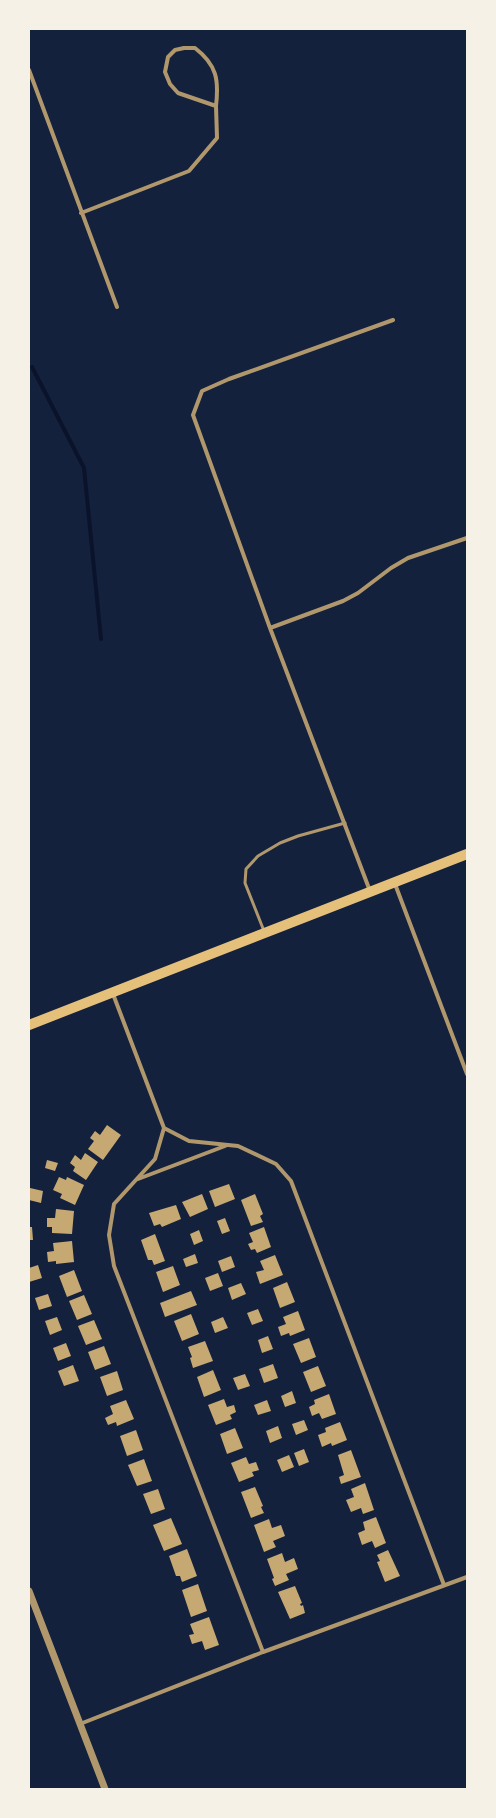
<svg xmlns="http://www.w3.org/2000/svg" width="496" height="1818" viewBox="0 0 496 1818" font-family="Overpass,sans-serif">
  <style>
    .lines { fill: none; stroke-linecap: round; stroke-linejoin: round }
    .stream { stroke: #0b132b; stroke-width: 4 }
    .building { fill: #c6a872 }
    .service { stroke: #b1986c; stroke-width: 3 }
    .minor { stroke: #b1986c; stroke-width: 4 }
    .tertiary { stroke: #b1986c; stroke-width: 7 }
    .primary { stroke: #e5c07b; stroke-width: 10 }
  </style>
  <rect width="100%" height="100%" fill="#14213d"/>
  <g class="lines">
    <path class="stream" d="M32,367L84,468L101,639"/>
  </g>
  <path class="building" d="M107,1125L121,1135L103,1160L88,1149L94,1141L90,1138L95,1131L100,1135Z
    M85,1153L98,1162L86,1180L73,1171L75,1167L70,1163L75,1155L81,1160Z
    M47,1160L58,1163L55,1171L45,1168Z
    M59,1177L66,1180L67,1177L84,1185L75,1205L60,1198L62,1194L53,1190Z
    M229,1184L235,1199L215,1207L209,1191Z
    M30,1188L43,1191L41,1203L29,1200Z
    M202,1194L208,1209L190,1217L182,1202Z
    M255,1194L263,1214L260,1216L263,1222L251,1226L241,1200Z
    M176,1205L181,1219L162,1227L160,1224L154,1226L149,1213Z
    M56,1209L74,1211L72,1234L52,1233V1227H47V1218H55Z
    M225,1218L230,1231L222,1234L217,1221Z
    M29,1227H32L33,1240H29Z
    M264,1227L271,1247L257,1253L255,1249L251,1250L248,1244L253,1242L249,1233Z
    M199,1230L203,1241L194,1245L190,1234Z
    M155,1234L165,1261L154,1265L152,1260H148L141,1240Z
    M72,1241L74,1262L56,1264V1261L48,1262L47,1252L54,1251L53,1243Z
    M195,1254L198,1263L186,1267L183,1259Z
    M275,1255L283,1275L260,1284L256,1272L264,1270L260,1261Z
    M231,1256L235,1267L222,1272L218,1261Z
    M38,1265L42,1278L29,1282V1268Z
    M173,1266L180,1285L163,1292L156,1272Z
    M74,1270L82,1291L67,1297L59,1276Z
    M218,1273L223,1286L210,1291L205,1278Z
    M287,1282L295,1302L280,1308L273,1288Z
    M241,1283L246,1294L232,1300L228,1288Z
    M191,1291L197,1305L165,1317L160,1303Z
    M48,1294L52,1306L39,1310L35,1298Z
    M84,1295L92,1314L77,1320L69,1301Z
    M258,1309L263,1321L252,1325L247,1313Z
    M298,1311L305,1330L290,1336L289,1333L281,1336L278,1327L286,1324L283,1317Z
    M191,1314L199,1334L182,1341L174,1321Z
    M57,1317L62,1330L50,1335L45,1321Z
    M223,1317L228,1328L215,1333L211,1322Z
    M94,1320L102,1339L86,1345L78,1326Z
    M268,1336L273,1349L262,1353L258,1340Z
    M309,1338L316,1357L301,1363L293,1344Z
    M205,1341L213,1361L193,1368L190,1358L192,1357L188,1347Z
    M66,1343L71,1356L58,1361L53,1348Z
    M104,1346L111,1364L95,1370L88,1352Z
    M273,1364L278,1378L264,1383L259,1369Z
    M73,1365L79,1381L64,1386L58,1371Z
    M318,1366L326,1386L311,1392L303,1372Z
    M213,1370L221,1390L204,1397L197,1377Z
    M117,1371L123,1390L107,1396L100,1377Z
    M245,1374L250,1386L238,1390L233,1378Z
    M292,1391L296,1403L285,1407L281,1396Z
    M329,1394L336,1414L322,1419L319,1413L312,1416L309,1407L315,1404L314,1400Z
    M224,1399L227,1407L234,1405L236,1412L230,1415L232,1419L216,1425L208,1405Z
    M126,1400L134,1419L117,1426L116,1422L108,1425L105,1418L113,1414L110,1406Z
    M267,1400L271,1411L258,1415L254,1405Z
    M304,1420L308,1430L296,1435L292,1424Z
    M340,1422L347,1440L332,1446L331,1443L322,1447L318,1435L326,1432L325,1428Z
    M278,1426L282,1438L270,1443L266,1431Z
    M235,1428L243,1448L227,1454L220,1434Z
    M136,1430L143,1450L127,1456L120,1436Z
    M304,1449L309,1462L299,1466L294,1453Z
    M351,1450L361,1477L341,1484L339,1477L344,1475L338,1455Z
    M289,1455L294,1467L282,1472L277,1460Z
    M246,1457L249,1464L256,1462L259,1470L252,1472L254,1476L239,1482L231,1463Z
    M144,1459L152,1481L137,1486L128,1465Z
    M365,1483L374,1510L363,1514L361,1508L351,1512L346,1500L354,1497L351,1489Z
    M255,1487L263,1506L261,1507L264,1513L251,1518L241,1492Z
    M158,1489L165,1509L151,1514L143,1494Z
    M376,1517L386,1543L375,1548L372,1541L362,1545L358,1533L365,1530L363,1522Z
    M171,1518L182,1544L164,1551L153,1525Z
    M269,1519L272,1528L281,1525L285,1536L273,1541L276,1547L264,1552L254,1525Z
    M187,1549L197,1576L182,1582L180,1576H176L169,1556Z
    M388,1550L400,1576L385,1582L377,1562L380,1561L377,1555Z
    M282,1553L285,1562L294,1558L298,1569L286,1574L289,1580L275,1586L272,1579L274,1578L267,1559Z
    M198,1584L207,1611L191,1617L182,1590Z
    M295,1586L302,1603L300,1604L301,1606L303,1605L305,1613L290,1619L278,1592Z
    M209,1617L219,1645L205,1650L202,1641L192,1644L189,1635L194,1634L190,1624Z"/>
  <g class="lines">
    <path class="service" d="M264,931L245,883L246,869L258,856L280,843L298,836L345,823"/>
    <path class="minor" d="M29,70L117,307
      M81,213L189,171L217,138L216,106L178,93L170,84L165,72L168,57L175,50L184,48H195C217,65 219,80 216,106
      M270,628L343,601L358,593L391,568L408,558L467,538
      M395,884L467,1074
      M370,891L270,628L193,415L202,391L229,379L393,320
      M113,994L164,1128
      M164,1128L189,1141L238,1146L276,1164L291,1181L444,1585
      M164,1128L155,1159L114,1204L109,1235L114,1266L263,1652
      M138,1179L225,1146
      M80,1724L263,1652L467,1577"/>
    <path class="tertiary" d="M29,1591L105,1789"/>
    <path class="primary" d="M29,1025L467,854"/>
  </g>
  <rect width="496" height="1818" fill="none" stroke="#f6f1e7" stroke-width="60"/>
</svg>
